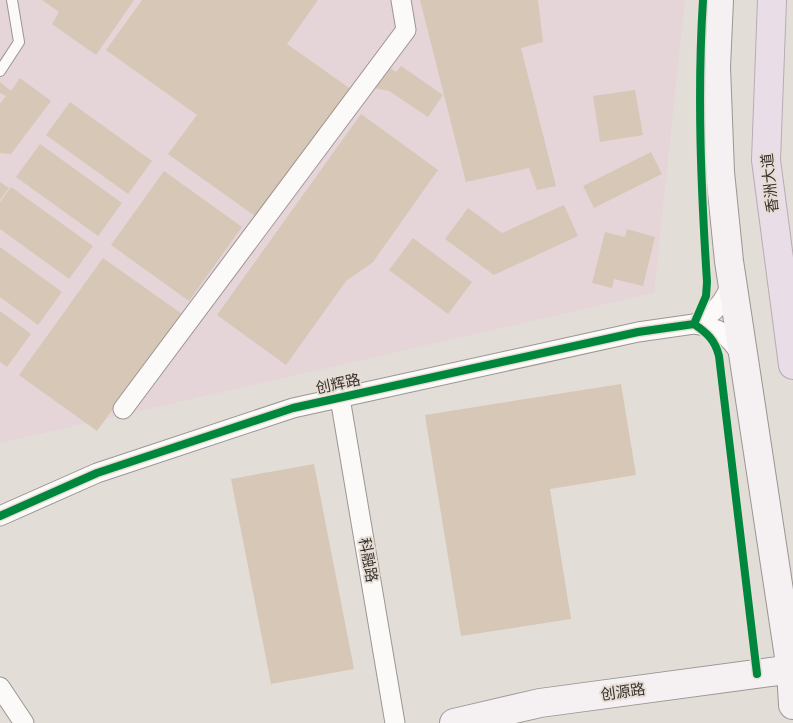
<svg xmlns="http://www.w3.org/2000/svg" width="793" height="723" viewBox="0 0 793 723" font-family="Roboto,'Noto Sans SC',sans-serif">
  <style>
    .industrial { fill: #e5d5d8 }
    .building { fill: #d6c7b6 }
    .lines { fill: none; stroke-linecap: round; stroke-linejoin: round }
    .lane-casing { stroke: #9a9692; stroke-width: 12 }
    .street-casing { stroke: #9a9692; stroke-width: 21 }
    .secondary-casing { stroke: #9a9692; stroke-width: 30 }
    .highway-casing { stroke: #b9abb3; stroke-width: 30 }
    .lane { stroke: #fbfaf9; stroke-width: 10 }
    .street { stroke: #fbfaf9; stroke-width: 19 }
    .secondary { stroke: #f5f1f3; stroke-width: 28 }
    .highway { stroke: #e9dee7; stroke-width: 28 }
    .cycleway-casing { stroke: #e7ddd4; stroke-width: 11 }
    .cycleway { stroke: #00873e; stroke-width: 8 }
    .labels { text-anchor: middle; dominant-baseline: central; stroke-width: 4; stroke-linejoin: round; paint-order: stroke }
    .street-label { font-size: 15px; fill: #36322e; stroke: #e7ddd4 }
  </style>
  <rect width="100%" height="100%" fill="#e3ddd8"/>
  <path class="industrial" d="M0,0H685L654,293L0,443Z"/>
  <path class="building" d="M42,0H134L96,55L52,24L59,12Z
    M142,0H318L287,44L352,90L259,219L168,154L197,115L106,50Z
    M420,0H538L543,42L521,48L556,186L537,190L529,168L466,182Z
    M384,64L396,72L401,66L443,95L428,117L389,91L369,87Z
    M20,78L51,101L11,154L0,153V104L6,96L0,93V82L11,91Z
    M635,90L643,135L600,142L593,96Z
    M70,102L152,161L128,194L46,135Z
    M361,114L438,170L373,262L346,281L286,365L217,315Z
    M40,144L122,203L98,236L16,177Z
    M651,152L662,174L594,208L583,186Z
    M164,171L242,227L189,301L111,245Z
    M0,182L9,188L0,200Z
    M11,187L93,246L69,279L0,229V202Z
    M564,205L578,236L494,275L445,239L468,208L502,233Z
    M627,229L655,237L643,286L614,279L612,288L592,283L605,232L625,237Z
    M413,238L472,282L448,314L389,270Z
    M0,247L62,292L38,325L0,297Z
    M103,258L182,314L97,431L19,375Z
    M0,311L31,334L7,367L0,362Z
    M621,384L636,475L550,489L571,619L461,636L425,415Z
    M314,464L354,669L271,684L231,479Z"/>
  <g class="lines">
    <defs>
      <path id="lane" d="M0,71L19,42L12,0"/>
      <path id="street" d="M732,281C725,302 714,314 694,324C720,327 728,335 742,356
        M340,398L395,723
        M123,409L406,30L401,0
        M0,516L97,473L293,408L638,332L694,324
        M0,687L24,723"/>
      <path id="secondary" d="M719,0L716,67L720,172L729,261L791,670L793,705
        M454,723L540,703L793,669"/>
      <path id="highway" d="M772,0L766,160L793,365"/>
    </defs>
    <use href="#lane" class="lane-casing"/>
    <use href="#street" class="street-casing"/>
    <use href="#secondary" class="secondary-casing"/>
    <use href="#highway" class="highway-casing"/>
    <use href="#lane" class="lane"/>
    <use href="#street" class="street"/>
    <use href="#secondary" class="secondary"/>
    <use href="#highway" class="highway"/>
    <defs>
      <path id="cycleway" d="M703,0C697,94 701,188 707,282L706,296L694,324C707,333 715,340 719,356L757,674
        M0,516L97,473L293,408L638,332L694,324"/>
    </defs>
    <use href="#cycleway" class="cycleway-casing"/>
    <use href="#cycleway" class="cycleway"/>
  </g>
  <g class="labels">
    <g class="street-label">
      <text transform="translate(770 183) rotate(-96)">香洲大道</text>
      <text transform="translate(338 384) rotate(-12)">创辉路</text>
      <text transform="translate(368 560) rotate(80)">科融路</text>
      <text transform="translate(623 692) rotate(-8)">创源路</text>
    </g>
  </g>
</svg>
